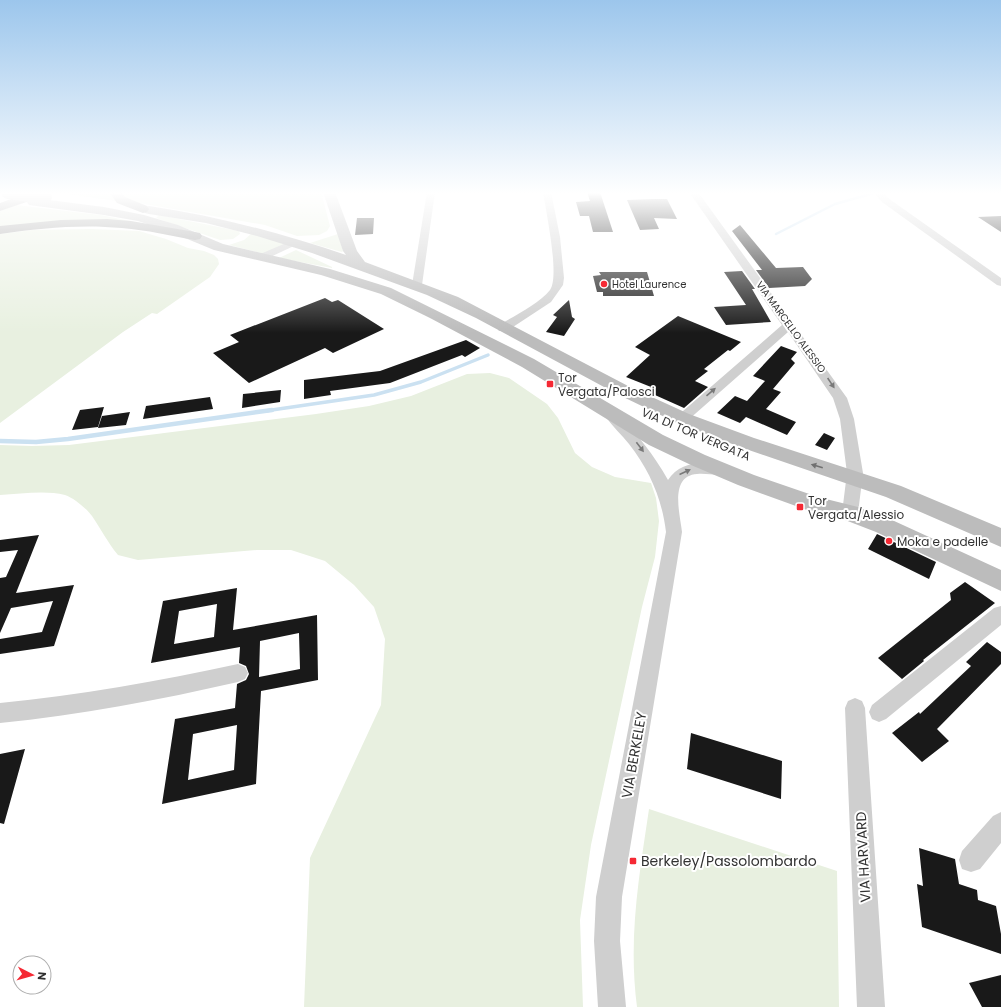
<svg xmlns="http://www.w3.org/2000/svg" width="1001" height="1007" viewBox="0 0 1001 1007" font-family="Poppins,sans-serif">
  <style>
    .green { fill: #e8f0e0 }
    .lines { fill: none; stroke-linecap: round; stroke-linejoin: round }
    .stream-far2 { stroke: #cbe1f1; stroke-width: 2.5 }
    .stream-far1 { stroke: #cbe1f1; stroke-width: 3.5 }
    .stream { stroke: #cbe1f1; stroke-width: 4.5 }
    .building { fill: #191919; fill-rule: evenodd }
    .street { fill: #cfcfcf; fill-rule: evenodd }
    .secondary { fill: #bcbcbc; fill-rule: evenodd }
    .highway { fill: #999; fill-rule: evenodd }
    .secondary-bridge { stroke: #bcbcbc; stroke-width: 14 }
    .oneway { fill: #797979 }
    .oneway2 { fill: #707070 }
    .poi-dot { fill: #f52934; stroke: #fff; stroke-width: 1.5 }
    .labels { text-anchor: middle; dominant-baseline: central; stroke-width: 4; stroke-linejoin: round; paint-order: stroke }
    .far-poi-label { font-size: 10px; fill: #323232; stroke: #fff; text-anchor: start }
    .far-street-label { font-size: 10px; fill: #323232; stroke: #fff }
    .poi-label { font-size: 12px; fill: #323232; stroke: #fff; text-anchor: start }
    .street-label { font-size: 12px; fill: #323232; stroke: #fff }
    .near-street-label { font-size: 14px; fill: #323232; stroke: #fff }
    .near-poi-label { font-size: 14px; fill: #323232; stroke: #fff; text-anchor: start }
  </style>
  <rect width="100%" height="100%" fill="#fff"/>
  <path class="green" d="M50,192H110L117,201Z
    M121,192H321L330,226L327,231L319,235L297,236L265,225L139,203L124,197Z
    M16,205L101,215L144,224L0,228V211Z
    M159,215L239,231L240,234L233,239L220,240L156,218Z
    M92,229L139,231L166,239L188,248L204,251L214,255L218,259L219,264L210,277L157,314L152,313L123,332L0,423V234L32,230Z
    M252,233L278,241L284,245L265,254L229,245L244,240Z
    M338,234L343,251L342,252L310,243Z
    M296,250L332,267V268L279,258Z
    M490,373L509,378L547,404L558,418L575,453L592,467L615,477L651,483L656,498L659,521L655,557L642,607L591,845L580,920L583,1007H304L310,858L381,705L385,639L374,607L354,585L325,561L291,550H257L138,560L118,555C108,543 101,529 92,516C87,509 74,498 65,495C45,490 21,494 0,495V445L32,446L69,445L316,414L369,406L411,396L467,374Z
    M649,809L837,871L839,1007H637C628,938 639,877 649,809Z"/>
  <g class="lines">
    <path class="stream-far2" d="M776,234L835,204L874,193"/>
    <path class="stream-far1" d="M265,411L374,395L421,382L488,355"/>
    <path class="stream" d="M0,441L36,442L68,439L272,410"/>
  </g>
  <path class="building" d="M587,192H600L613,232H593L589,216H580L576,202L590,201Z
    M654,199H667L677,219L654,218L659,229L640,230L627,200Z
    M1001,216V232L978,217Z
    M357,218H374L373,234L355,235Z
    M740,225L776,268L803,267L812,279L805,286L769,288L756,270H762L732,231Z
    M742,271L755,289H752L771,322L726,325L714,307L746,305L724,272Z
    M599,272H647L654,296H603V292H597L593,276L601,275Z
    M325,298L332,302L338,300L384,329L333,353L325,348L249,383L213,353L239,342L230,335Z
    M569,300L572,317L575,319L564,336L546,332L557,317L553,315Z
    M678,316L741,342L730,351L728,350L704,369L708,371L695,381L708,387L684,408L646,391L651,387L626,377L650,355L635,347Z
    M466,340L480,348L465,357L462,355L390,383L330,391L331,395L304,399V380L380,371Z
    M781,346L797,352L791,359L795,363L773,389L781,392L766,409L796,422L787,435L746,417L740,423L717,413L735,396L747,401L765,381L753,376Z
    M281,390L280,402L242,408L243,394Z
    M210,397L213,409L143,419L146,406Z
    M104,407L98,427L72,430L80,410Z
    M130,412L126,425L98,428L102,416Z
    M824,433L835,438L827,450L815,445Z
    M877,534L936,562L929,579L868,549Z
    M39,535L16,593L74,585L54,646L0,654V639L42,632L53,601L11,608L0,633V578L6,577L18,550L0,552V540Z
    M965,582L995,603L923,660L924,661L902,679L878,658L951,600L950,593Z
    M237,588L233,630L317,615L318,680L261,691L256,784L162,804L175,719L235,708L237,684L246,680L249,674L246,666L239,663L240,647L151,663L163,601ZM217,604L214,637L174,644L179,611ZM299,633L300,669L259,677L260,641ZM237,725L234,770L188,780L193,734Z
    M987,642L1001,652V664L937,729L949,741L922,762L892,733L919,712L920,714L971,666L966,662Z
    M691,733L782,761L781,799L687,769Z
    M25,749L4,824L0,823V754Z
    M919,848L955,859L959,884L977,890L978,900L996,906L1001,934V954L922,927L917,884L923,886Z
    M1001,975V1007H982L969,983Z"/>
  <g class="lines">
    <path class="street" d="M427,192H435L422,285L417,288L412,285Z
      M543,192H551L560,237L564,278L563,285L551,302L507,331H499L497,328L499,325C514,316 539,304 550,290C560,277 546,211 543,192Z
      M689,192H698L847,398L854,419L863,473L858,513L856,517L850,519L844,517L842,513L847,473L840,419L833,398L788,332L687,421L682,422L677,421L675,418L782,325Z
      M873,192H882L888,198L1001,278V286L997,285L882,202Z
      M293,240L298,243L296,245L266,259H258L257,257L258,255Z
      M612,412L617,413C637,434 654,455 668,480C680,461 705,460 725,466L728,470L725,474C716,476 707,473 697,474C669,476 680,514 682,532L622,897L620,941L626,1007H598L594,941L596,897L666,532C662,499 650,471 629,444C622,435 612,426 605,416L607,413Z
      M1001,606V625L886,719L879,722L872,719L869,712L872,705L994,608Z
      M238,664L245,667L248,673L245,679L238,682C159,700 80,715 0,723V703C80,695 159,681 238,664Z
      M855,698L862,701L865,708L885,1007H857L845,708L848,701Z
      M1001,812V843L980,869L971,872L962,869L959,860L962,851L993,816Z"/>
    <path class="secondary" d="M323,192H335L357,251L365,262L458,297L630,387L689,414L754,438L901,486L1001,528V547L886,497L740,447L675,422L617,394L476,318L427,295L312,253L257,236L206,223L149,214L145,213L143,210L145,207L149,206C217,216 281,233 346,255L343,251Z
      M33,198L104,207L144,215L178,225L223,244L330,269L391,288L534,359L663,435L705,455L754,475L818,497L858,507L892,520L1001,570V591L876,532L845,520L807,510L738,485L691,465L649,445L522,367L430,318L381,294L321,275L214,250L168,231L138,221L104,215L29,205L27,202L29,199Z"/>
    <path class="highway" d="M31,192H49L47,195L0,211V203Z
      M109,192H121L125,197L147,206L149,209L147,212L143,213L117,203Z
      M107,219L131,221L195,232L200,233L202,236L200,239L195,240C171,236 147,230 122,228C82,224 40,228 0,234V226L61,220Z"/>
    <path class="secondary-bridge" d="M8,192L45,197"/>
  </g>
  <defs><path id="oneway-solid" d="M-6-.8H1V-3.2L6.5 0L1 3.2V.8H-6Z"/></defs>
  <g class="oneway">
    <use href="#oneway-solid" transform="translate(831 383) rotate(56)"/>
    <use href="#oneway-solid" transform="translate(711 392) rotate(-41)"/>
    <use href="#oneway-solid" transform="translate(640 447) rotate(53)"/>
    <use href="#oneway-solid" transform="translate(685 472) rotate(-24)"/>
  </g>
  <use class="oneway2" href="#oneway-solid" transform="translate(817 466) rotate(-164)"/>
  <linearGradient id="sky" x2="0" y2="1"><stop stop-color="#9cc6ec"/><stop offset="0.58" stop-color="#fff"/><stop offset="1" stop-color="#fff" stop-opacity="0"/></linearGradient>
  <rect width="1001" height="333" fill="url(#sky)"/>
  <g class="poi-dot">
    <circle cx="604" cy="284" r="4"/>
    <rect x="546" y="380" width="8" height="8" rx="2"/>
    <rect x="796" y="503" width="8" height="8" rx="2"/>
    <circle cx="889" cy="541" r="4"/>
    <rect x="629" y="857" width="8" height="8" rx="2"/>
  </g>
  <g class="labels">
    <g class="far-poi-label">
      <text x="612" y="284">Hotel Laurence</text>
    </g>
    <g class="far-street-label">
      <text transform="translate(791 327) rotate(54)">VIA MARCELLO ALESSIO</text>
    </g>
    <g class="poi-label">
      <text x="558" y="377">Tor<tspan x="558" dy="14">Vergata/Palosci</tspan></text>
      <text x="808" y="500">Tor<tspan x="808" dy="14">Vergata/Alessio</tspan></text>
      <text x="897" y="541">Moka e padelle</text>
    </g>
    <g class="street-label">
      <text transform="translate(696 434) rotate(23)">VIA DI TOR VERGATA</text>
    </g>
    <g class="near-street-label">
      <text transform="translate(634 755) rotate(-80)">VIA BERKELEY</text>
      <text transform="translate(863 857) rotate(-93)">VIA HARVARD</text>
    </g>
    <g class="near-poi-label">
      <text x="641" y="861">Berkeley/Passolombardo</text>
    </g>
  </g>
  <g transform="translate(32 975) rotate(96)"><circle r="19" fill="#ffffff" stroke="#adadad"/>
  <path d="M0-3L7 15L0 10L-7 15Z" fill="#f52934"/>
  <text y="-6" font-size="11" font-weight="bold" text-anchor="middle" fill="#323232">N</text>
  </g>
</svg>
